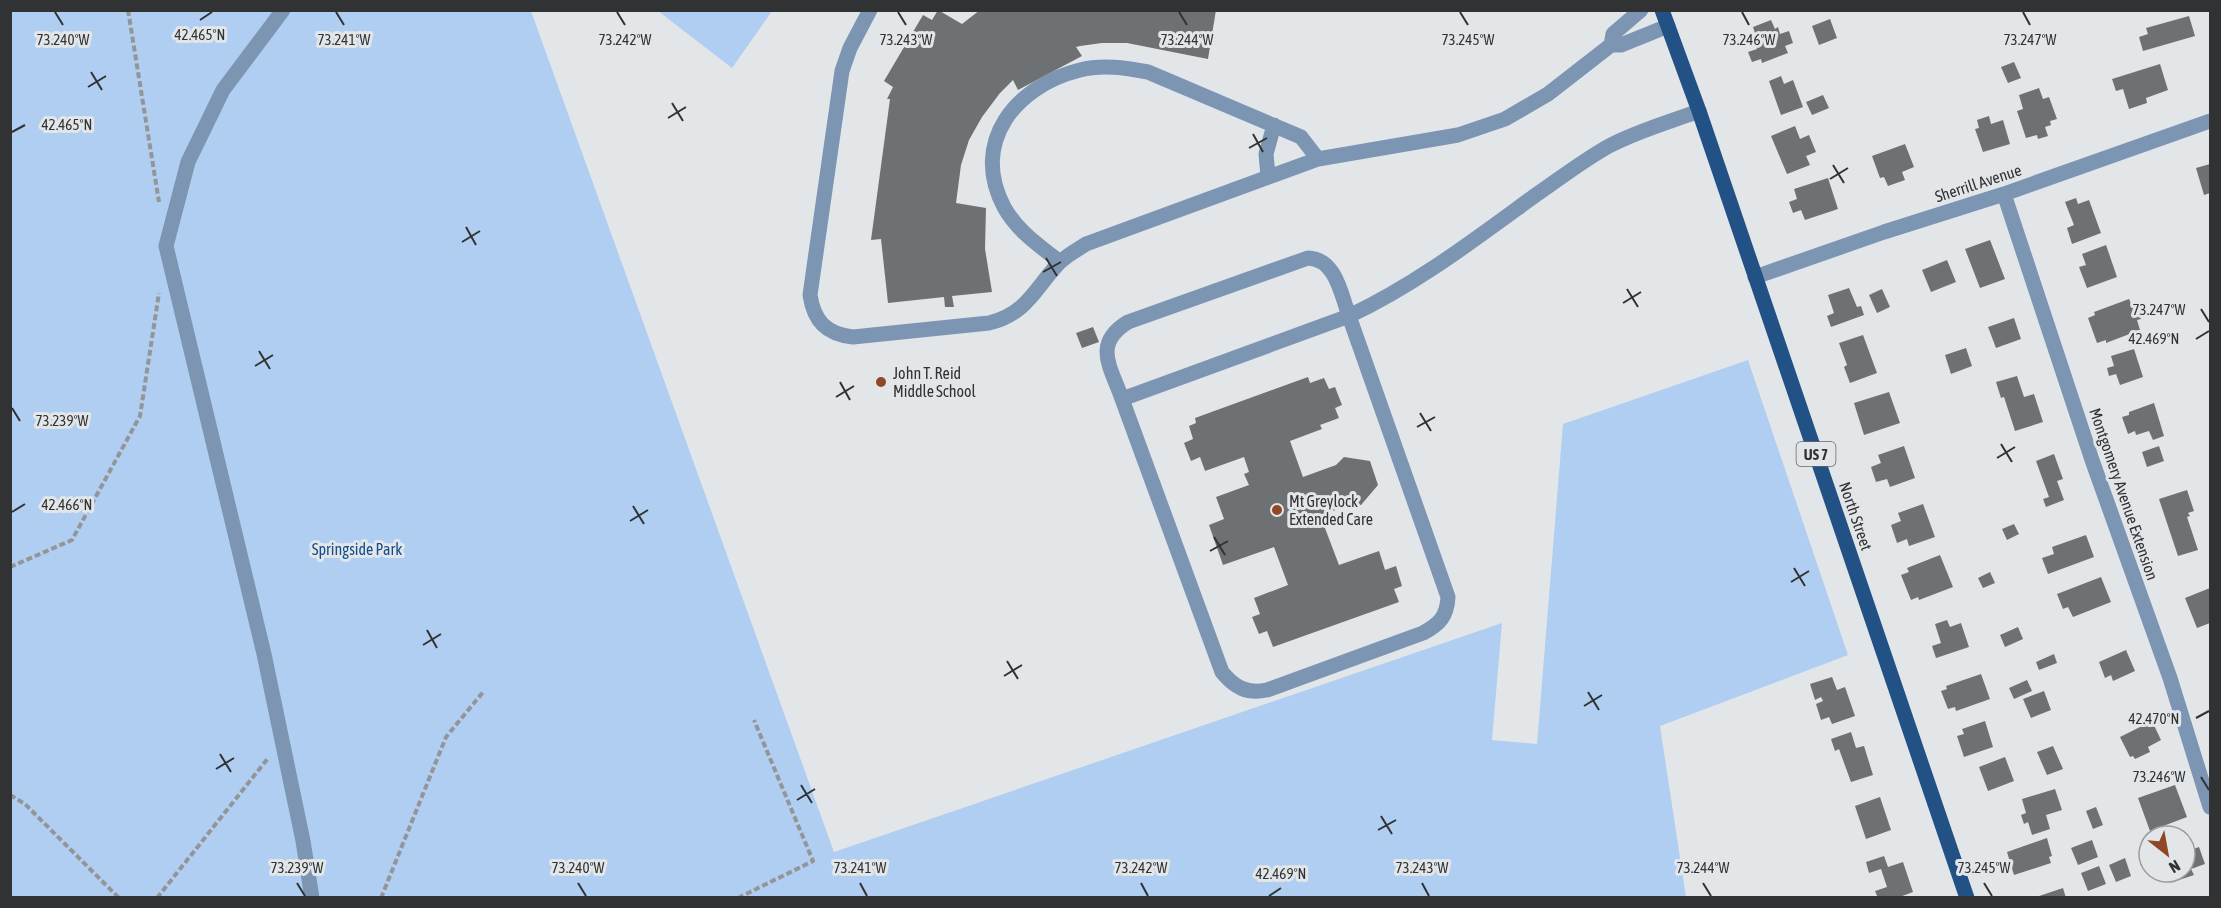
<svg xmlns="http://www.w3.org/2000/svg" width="2221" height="908" viewBox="0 0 2221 908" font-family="'Asap Condensed',sans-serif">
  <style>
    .green { fill: #b0cef2 }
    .building { fill: #6e7173 }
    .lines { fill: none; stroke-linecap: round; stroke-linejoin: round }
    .path { stroke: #939597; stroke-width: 4; stroke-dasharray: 6 3; stroke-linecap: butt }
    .minor { stroke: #7c95b3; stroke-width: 15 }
    .major { stroke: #225185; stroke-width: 15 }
    .ticks { fill: none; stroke: #313233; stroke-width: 2 }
    .poi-dot { fill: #8f4726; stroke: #e3e6e9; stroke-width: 2 }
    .labels { text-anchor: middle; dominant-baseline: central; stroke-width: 6; stroke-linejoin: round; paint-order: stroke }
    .shield { fill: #e3e6e9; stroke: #66686a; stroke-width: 1.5 }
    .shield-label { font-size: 15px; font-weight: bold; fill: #313233 }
    .street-label { font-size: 16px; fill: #313233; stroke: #e3e6e9 }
    .poi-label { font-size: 16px; fill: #313233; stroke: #e3e6e9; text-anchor: start }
    .park-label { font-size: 16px; fill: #124e8c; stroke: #e3e6e9 }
    .ticks-label { font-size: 15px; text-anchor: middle; fill: #313233; stroke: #e3e6e9; stroke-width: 6; stroke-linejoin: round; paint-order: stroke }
  </style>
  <rect width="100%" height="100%" fill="#e3e6e9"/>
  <path class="green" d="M10,11H531L834,852L1502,623L1492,740L1537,744L1563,424L1748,360L1848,655L1660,726L1686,897H11Z
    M658,11H772L732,68Z"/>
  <path class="building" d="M938,10L962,24L980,10H1216L1208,59L1127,43H1102L1080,46L1076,47L1082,56L1018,90L1013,80L1000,93L982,117L969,140L961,165L956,203L986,208L985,249L992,292L952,296L954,307H945L944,297L888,303L881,239L871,240L890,99H887L893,87L884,81L923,15L932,20Z
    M2189,16L2195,36L2143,51L2139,37L2148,34L2146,28Z
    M1830,19L1837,38L1819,45L1812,26Z
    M1771,20L1775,29L1778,27L1780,34L1789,31L1793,43L1785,46L1788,53L1762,63L1761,59L1752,62L1748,52L1757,49L1753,37L1756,36L1753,27Z
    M2014,62L2021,78L2008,83L2001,67Z
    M2160,64L2168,90L2146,98L2147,103L2129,109L2123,89L2116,91L2112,79Z
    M1781,76L1784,84L1793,80L1803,107L1781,115L1769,81Z
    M2039,88L2043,99L2049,97L2057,119L2050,121L2051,125L2045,127L2048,136L2038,139L2037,135L2026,138L2017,111L2023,109L2019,95Z
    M1823,95L1829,108L1812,115L1806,102Z
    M1989,116L1991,124L2003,120L2010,144L1983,152L1975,129L1979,128L1977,120Z
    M1795,126L1800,139L1809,135L1816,152L1806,156L1810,165L1787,174L1771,136Z
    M1905,144L1914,167L1902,172L1905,180L1888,186L1884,177L1880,178L1872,156Z
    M2210,164V193L2204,195L2196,168Z
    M1828,178L1838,209L1805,220L1801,210L1793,213L1789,202L1797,199L1794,189Z
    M2076,198L2078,204L2089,200L2101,233L2072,244L2067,228L2074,225L2065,202Z
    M1990,240L2005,279L1980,288L1965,249Z
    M2106,245L2117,277L2087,288L2079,267L2086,265L2082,254Z
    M1947,260L1956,282L1931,292L1922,270Z
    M1849,288L1857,307L1861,306L1864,315L1831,327L1827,316L1834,313L1828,295Z
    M1882,289L1890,307L1877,313L1869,295Z
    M2129,299L2134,310L2137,309L2141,319L2137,320L2140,330L2106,343V340L2097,343L2088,318L2095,315L2094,312Z
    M2014,318L2021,339L1996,348L1988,327Z
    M1093,327L1099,342L1082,348L1076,333Z
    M1863,335L1877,373L1850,383L1844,367L1847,365L1839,343Z
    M1966,348L1972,366L1951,374L1945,355Z
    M2134,349L2143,377L2120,385L2116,374L2109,376L2107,368L2114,366L2111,356Z
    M2017,376L2024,397L2034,394L2043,422L2015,431L2004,397L2001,398L1996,382Z
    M1308,377L1310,383L1324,378L1329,389L1335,387L1342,405L1335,408L1339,418L1320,425L1322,429L1290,441L1303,477L1336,465L1344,457L1370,461L1378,485L1361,505L1346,503L1348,506L1320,515L1339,565L1379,551L1385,570L1396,566L1402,586L1394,589L1399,602L1273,647L1267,631L1259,634L1252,617L1260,614L1254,598L1288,585L1274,547L1223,565L1209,525L1224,519L1216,497L1249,485L1244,474L1249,472L1244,457L1205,471L1200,457L1191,461L1184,443L1193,439L1189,426L1196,423L1195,418Z
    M1889,392L1900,423L1864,435L1854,403Z
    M2154,403L2164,436L2153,440L2149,431L2136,435L2135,431L2128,434L2122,417L2129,415V412Z
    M1904,446L1915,478L1890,487L1887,479L1876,482L1871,467L1881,463L1878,455Z
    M2159,446L2164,461L2147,467L2142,452Z
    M2054,454L2063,479L2057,481L2064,500L2046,507L2043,499L2049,497L2036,461Z
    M2187,490L2194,511L2188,513L2190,516L2187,517L2198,550L2178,556L2159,499Z
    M1923,504L1935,537L1909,546L1907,539L1897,543L1891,525L1901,521L1898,513Z
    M2014,524L2019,534L2007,540L2002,529Z
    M2086,535L2094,557L2048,574L2042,558L2054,554L2052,547Z
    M1940,555L1953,587L1919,600L1918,597L1911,600L1901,575L1909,572L1907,568Z
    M1990,572L1995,583L1983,588L1978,578Z
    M2101,577L2111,602L2073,617L2068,607L2063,609L2057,594Z
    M2210,588V623L2197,628L2185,598Z
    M1947,620L1950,627L1961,623L1969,647L1936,658L1932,646L1941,643L1935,624Z
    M2018,627L2023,639L2005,647L2000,635Z
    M2126,650L2135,671L2113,681L2111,675L2105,678L2099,662Z
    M2054,654L2057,663L2039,670L2036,662Z
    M1981,674L1990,699L1956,711L1955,707L1948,709L1941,691L1947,689L1946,686Z
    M1832,677L1837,690L1845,687L1855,716L1832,724L1829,717L1821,720L1816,704L1823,701L1821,697L1815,700L1810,684Z
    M2027,680L2032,691L2014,699L2009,688Z
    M2044,691L2051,710L2031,718L2023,699Z
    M1985,721L1993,747L1964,757L1957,736L1964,734L1962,729Z
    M2152,721L2161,740L2148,747L2150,752L2135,759L2133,756L2130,757L2120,737Z
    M1851,732L1856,748L1864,746L1873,775L1851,782L1839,749L1835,751L1831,739Z
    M2053,746L2063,769L2047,775L2037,752Z
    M2005,757L2014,781L1988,791L1979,767Z
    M2175,785L2187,817L2150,831L2138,798Z
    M2055,789L2062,810L2046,815L2050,829L2032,835L2028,822L2024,824L2021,815L2026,813L2022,799Z
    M1880,797L1891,830L1866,839L1855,806Z
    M2096,807L2103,825L2093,829L2086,811Z
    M2047,838L2052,856L2049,857L2051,863L2014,875L2007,852Z
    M2092,840L2098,857L2078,865L2071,848Z
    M2199,847L2205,864L2191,869L2194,875L2173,882L2169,872H2185V852Z
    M1884,856L1888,867L1903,862L1913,892L1897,898H1878L1875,891L1887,887L1881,869L1869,873L1866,862Z
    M2125,858L2131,876L2116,882L2109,865Z
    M2099,866L2106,884L2088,891L2081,873Z
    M2063,888L2066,898H2036V897Z"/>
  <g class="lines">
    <path class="path" d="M128,10L159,202
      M10,567L72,540L140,416L159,293
      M10,795L25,804L119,898
      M157,898L269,757
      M381,898L446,737L484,691
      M738,898L813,861L754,720"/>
    <path class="minor" d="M283,10L223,90L188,162L166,246L264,654L303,841L312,898
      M870,10L850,48L842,71L810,295C814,321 826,334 853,337L989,323C1027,314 1035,288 1059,263C1067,255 1077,250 1086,244L1318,159L1458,135L1505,119L1548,94L1611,45H1621L1668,26
      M1611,45L1613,34L1641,10
      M1268,176L1266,154L1274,125
      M2004,194L2092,460L2170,678L2210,807
      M1060,262C1040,246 1017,231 1004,207C970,143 1015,86 1080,70C1103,64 1126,68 1148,72L1301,137L1318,159
      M1755,277L1884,232L2004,194L2210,121
      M1122,399C1111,367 1092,344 1128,322L1308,258C1336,259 1341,294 1349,316L1122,399L1222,672C1235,688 1247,694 1267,690L1423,633C1440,624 1447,616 1448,597L1349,316C1415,285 1474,240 1533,197C1558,180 1582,161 1609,146C1637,131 1669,122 1699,111"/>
    <path class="major" d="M1662,10L1699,111L1967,898"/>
  </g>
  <path class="ticks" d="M55,12L63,25M336,12L344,25M617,12L625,25M898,12L906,25M1179,12L1187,25M1460,12L1468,25M1742,12L1749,25M2023,12L2030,25M200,20L212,12M91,72L102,90M88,87L106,76M672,103L683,121M668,118L686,107M12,132L25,125M1253,134L1263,152M1249,148L1267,138M1833,165L1844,183M1830,179L1848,168M466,227L476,245M462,242L480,231M1046,258L1057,276M1043,272L1061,262M1627,289L1638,307M1623,303L1641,292M2201,309L2209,322M2196,339L2209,331M259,351L270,369M255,366L273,355M840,382L850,400M836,397L854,386M12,408L20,421M1420,413L1431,431M1417,427L1435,417M2001,444L2012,462M1997,458L2015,447M633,506L644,524M12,512L25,504M630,521L648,510M1214,537L1225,555M1210,551L1228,541M1794,568L1805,586M1791,582L1809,571M427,630L437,648M423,645L441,634M1007,661L1018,679M1004,676L1022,665M1588,692L1599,710M1584,706L1602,695M2196,718L2209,711M220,754L231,772M216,769L234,758M2201,777L2209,790M801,785L812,803M797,800L815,789M1381,816L1392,834M1378,830L1396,820M297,883L305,896M578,883L586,896M860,883L867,896M1141,883L1148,896M1422,883L1429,896M1703,883L1711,896M1984,883L1992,896M1269,896L1281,888"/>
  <g class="poi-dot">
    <circle cx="881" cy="382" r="6"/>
    <circle cx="1277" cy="510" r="6"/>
  </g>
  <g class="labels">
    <rect class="shield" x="1796.5" y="442" width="39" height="24" rx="4.5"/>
    <g class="shield-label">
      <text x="1816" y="454">US 7</text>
    </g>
    <g class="street-label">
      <text transform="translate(1978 183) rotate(-18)">Sherrill Avenue</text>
      <text transform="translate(2124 494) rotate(71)">Montgomery Avenue Extension</text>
      <text transform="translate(1856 516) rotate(71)">North Street</text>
    </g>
    <g class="poi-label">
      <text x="893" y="373">John T. Reid<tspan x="893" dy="18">Middle School</tspan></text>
      <text x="1289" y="501">Mt Greylock<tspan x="1289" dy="18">Extended Care</tspan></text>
    </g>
    <g class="park-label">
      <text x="357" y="549">Springside Park</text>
    </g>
  </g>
  <g class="ticks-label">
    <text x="200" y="40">42.465°N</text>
    <text x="63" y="45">73.240°W</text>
    <text x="625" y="45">73.242°W</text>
    <text x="906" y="45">73.243°W</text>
    <text x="1468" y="45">73.245°W</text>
    <text x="1749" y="45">73.246°W</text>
    <text x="2030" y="45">73.247°W</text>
    <text x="344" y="45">73.241°W</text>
    <text x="1187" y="45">73.244°W</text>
    <text x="67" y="130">42.465°N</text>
    <text x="2159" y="315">73.247°W</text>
    <text x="2154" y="344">42.469°N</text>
    <text x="62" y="426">73.239°W</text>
    <text x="67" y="510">42.466°N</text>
    <text x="2154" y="724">42.470°N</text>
    <text x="2159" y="782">73.246°W</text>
    <text x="297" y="873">73.239°W</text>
    <text x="578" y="873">73.240°W</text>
    <text x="860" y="873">73.241°W</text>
    <text x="1141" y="873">73.242°W</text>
    <text x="1422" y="873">73.243°W</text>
    <text x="1703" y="873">73.244°W</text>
    <text x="1984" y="873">73.245°W</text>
    <text x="1281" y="879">42.469°N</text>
  </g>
  <rect width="2221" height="908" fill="none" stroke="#313233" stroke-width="24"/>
  <g transform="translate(2167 854) rotate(149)"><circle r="28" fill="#e3e6e9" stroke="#9c9ea0" stroke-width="1.5"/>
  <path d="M0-4.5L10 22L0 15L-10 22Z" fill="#8f4726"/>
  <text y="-9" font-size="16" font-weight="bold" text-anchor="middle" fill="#313233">N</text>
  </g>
</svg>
